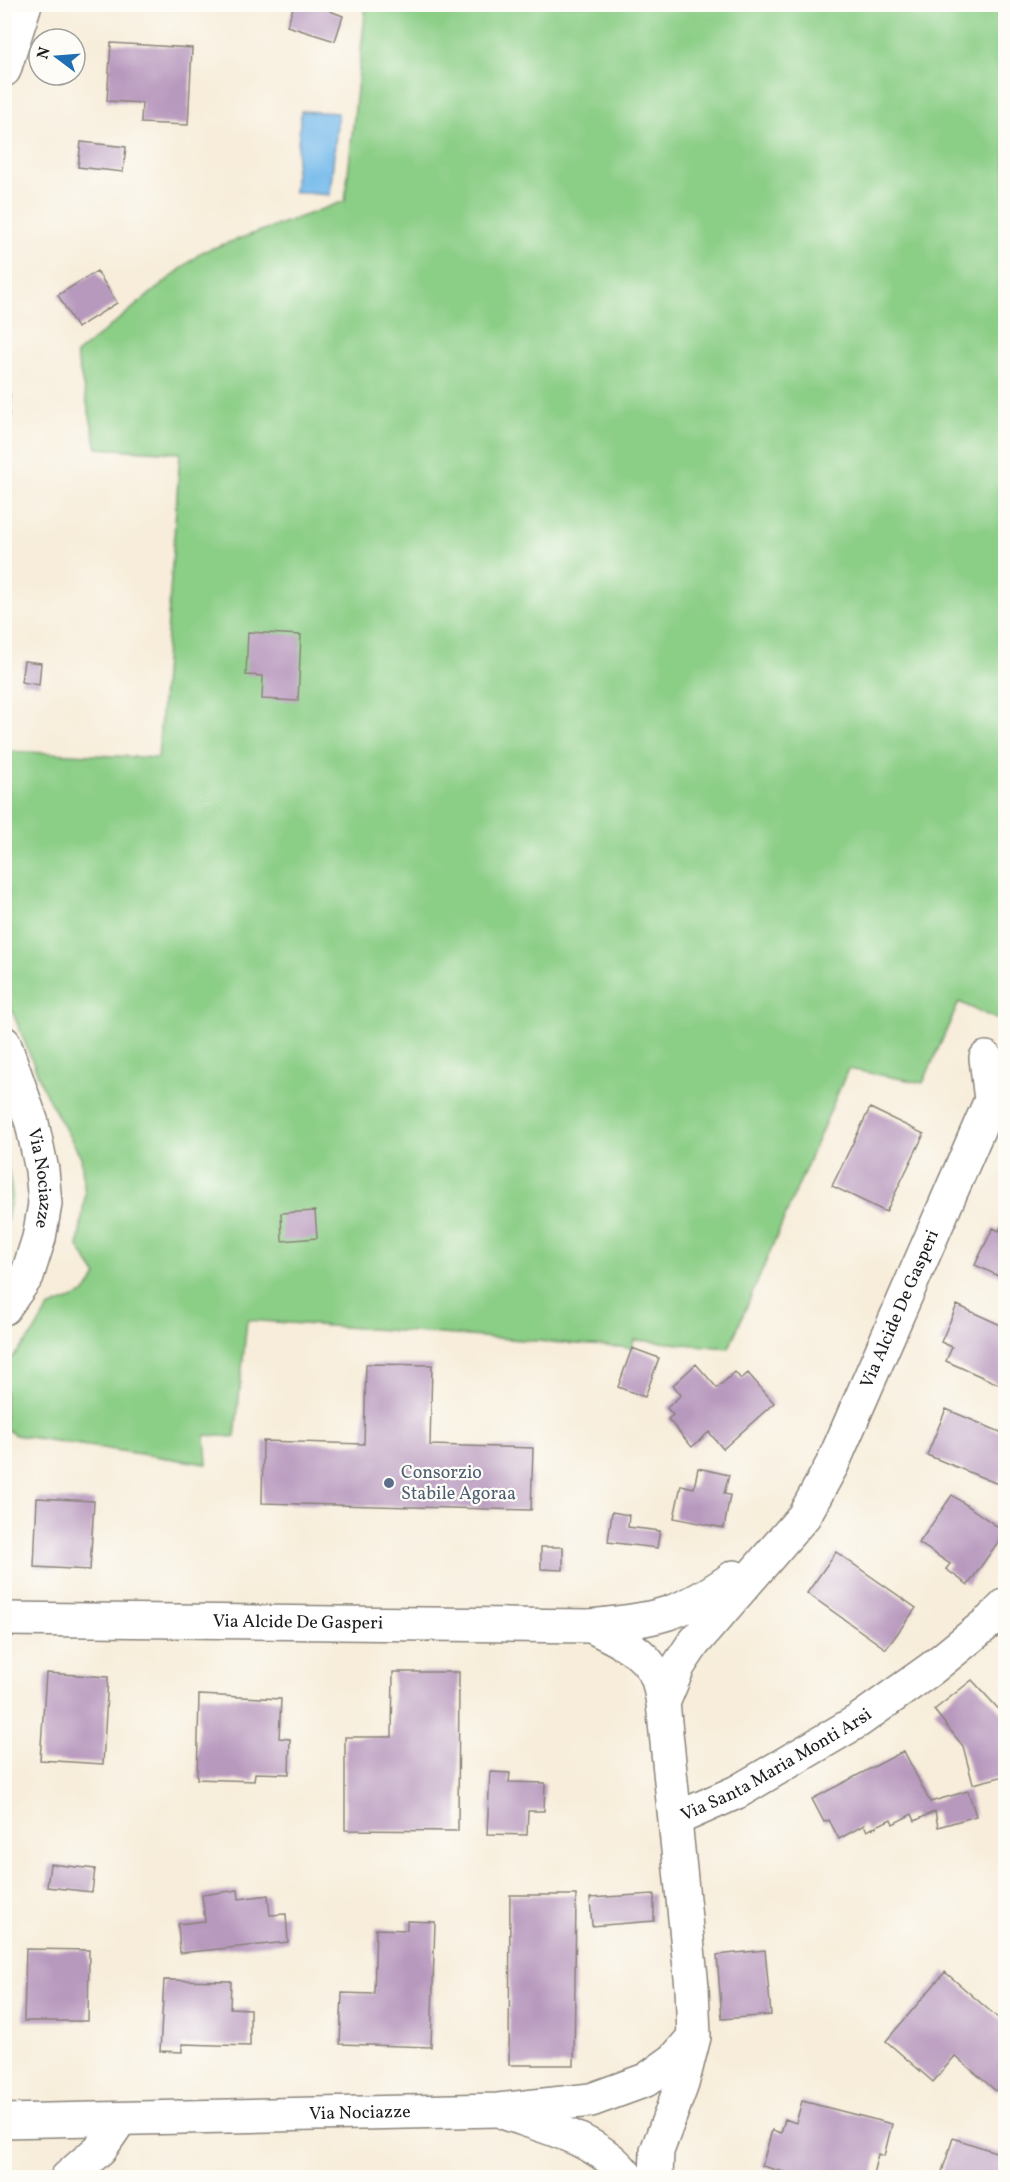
<svg xmlns="http://www.w3.org/2000/svg" width="1010" height="2182" viewBox="0 0 1010 2182" font-family="Vollkorn,serif">
  <style>
    .green { fill: #8bce86; stroke: #547551; stroke-width: 1.5 }
    .water { fill: #74baeb; stroke: #486b84; stroke-width: 1.5 }
    .building { fill: #b899be }
    .lines { fill: none; stroke-linecap: round; stroke-linejoin: round }
    .minor-casing { stroke: #8a847b; stroke-width: 36 }
    .tertiary-casing { stroke: #8a847b; stroke-width: 36 }
    .minor { stroke: #fff; stroke-width: 33 }
    .tertiary { stroke: #fff; stroke-width: 33 }
    .service-dot { fill: #5c6f8a; stroke: #fdfcf7; stroke-width: 2 }
    .labels { text-anchor: middle; dominant-baseline: central; stroke-width: 4.5; stroke-linejoin: round; paint-order: stroke }
    .street-label { font-size: 18px; fill: #1c1c1c; stroke: #fdfcf7 }
    .service-label { font-size: 18px; fill: #4e5e75; stroke: #fdfcf7; text-anchor: start }
  </style>
  <rect width="100%" height="100%" fill="#fdfcf7"/>
  <filter id="ink" filterUnits="userSpaceOnUse"><feTurbulence type="fractalNoise" baseFrequency=".0167" numOctaves="2"/><feDisplacementMap in="SourceGraphic" scale="12" xChannelSelector="R" yChannelSelector="G"/><feConvolveMatrix kernelMatrix="1 2 1 2 8 2 1 2 1" color-interpolation-filters="sRGB"/></filter>
  <filter id="wash" filterUnits="userSpaceOnUse"><feTurbulence type="fractalNoise" baseFrequency=".008" numOctaves="4" result="noise"/><feDisplacementMap in="SourceGraphic" scale="24" xChannelSelector="R" yChannelSelector="G"/><feGaussianBlur stdDeviation="1.35" result="paint"/><feColorMatrix in="noise" values="0 0 0 0 0 0 0 0 0 0 0 0 0 0 0 0 0 1.4 0 .05"/><feComposite in="paint" operator="in"/></filter>
  <g filter="url(#wash)">
    <rect width="100%" height="100%" fill="#f7edda"/>
    <path class="green" d="M366,5H1005V1023L959,1002L923,1083L848,1069L729,1348L634,1340L632,1348L247,1320L235,1437L205,1435L207,1464L15,1435L5,1428V1366L33,1334L48,1308L84,1294L97,1276L78,1247L85,1195L81,1157L46,1095L5,993V751L158,758L180,453L97,448L76,354L202,252L345,201Z
      M4,1136L12,1195L5,1231L4,1230Z"/>
    <path class="water" d="M301,111L338,113L330,195L294,192Z"/>
    <g id="blocks">
      <path class="building" d="M332,4L330,11L343,16L335,41L287,26L293,8L282,4Z
        M111,43L192,48L188,125L141,123L142,103L107,101Z
        M81,142L126,147L123,172L78,167Z
        M97,271L117,303L77,328L58,295Z
        M4,394H10L9,415H4Z
        M248,632L301,635L298,701L262,699L263,676L246,675Z
        M24,661L41,663L39,685L21,682Z
        M870,1108L924,1134L886,1212L832,1186Z
        M315,1211L317,1238L282,1241L281,1213Z
        M1003,1221L1005,1222V1279L975,1265L993,1228L999,1231Z
        M957,1305L1005,1327V1387L946,1361L952,1347L941,1342Z
        M632,1348L659,1358L645,1397L618,1387Z
        M366,1364L432,1365L430,1445L533,1448L531,1510L262,1503L263,1441L364,1444Z
        M696,1364L717,1388L735,1372L741,1379L748,1373L774,1403L723,1449L709,1432L692,1447L668,1419L673,1415L667,1408L681,1395L673,1385Z
        M946,1409L1005,1434V1467L998,1484L927,1455Z
        M698,1468L729,1475L724,1494L730,1495L724,1528L674,1518L681,1485L694,1488Z
        M952,1495L1005,1532L968,1585L946,1569L950,1564L919,1543Z
        M37,1498L94,1501L90,1570L34,1567Z
        M612,1512L629,1515L628,1527L660,1531L657,1548L608,1542Z
        M541,1547H563V1570L541,1569Z
        M836,1552L916,1608L886,1649L807,1593Z
        M393,1672H459L458,1831L345,1830V1737H392Z
        M46,1673L108,1677L103,1764L40,1760Z
        M972,1680L1005,1716V1776L973,1784L963,1746L934,1710Z
        M199,1695L281,1699L279,1738L290,1739L289,1774L255,1773L254,1781L197,1779Z
        M904,1751L930,1802L968,1791L976,1816L938,1827L935,1811L915,1821L912,1814L893,1824L891,1819L867,1831L864,1825L839,1839L829,1820L824,1822L812,1799Z
        M490,1772L510,1773L509,1782L545,1783L544,1811H528L527,1835L487,1834Z
        M50,1864L95,1869L92,1892L47,1887Z
        M238,1890L239,1899L268,1895L270,1915L286,1914L288,1942L180,1953L178,1924L205,1921L202,1895Z
        M654,1894V1921L592,1926L590,1898Z
        M510,1895H576L574,2065H509Z
        M407,1921L435,1922L431,2047L340,2044L342,1993L374,1994L376,1929L407,1930Z
        M26,1949L89,1950L88,2021H24Z
        M765,1950L771,2015L722,2019L717,1955Z
        M945,1972L1005,2024V2080L996,2091L955,2056L933,2082L886,2041Z
        M164,1980L231,1981L230,2008L250,2009V2046L182,2044V2052L160,2051Z
        M802,2101L892,2124L884,2156L878,2154L872,2178H806L762,2166L772,2130L781,2133L785,2119L796,2123Z
        M953,2138L1005,2155L1004,2178H940Z"/>
    </g>
  </g>
  <g filter="url(#ink)">
    <use href="#blocks" fill-opacity="0" stroke="#8a847b" stroke-width="1.5"/>
    <g class="lines">
      <defs>
        <g id="minor">
          <path d="M591,1626C656,1619 680,1616 734,1577"/>
          <path id="s1" d="M663,1703L679,1665L693,1644L804,1516L832,1465L991,1100L986,1058"/>
          <path id="s2" d="M676,1819L737,1792L858,1721L931,1669L991,1620L1006,1605"/>
          <path d="M67,2178L100,2149L120,2120"/>
        </g>
        <g id="tertiary">
          <path d="M4,70L25,4"/>
          <path id="s3" d="M4,1043L32,1123L42,1170L45,1204L39,1238L27,1276L4,1308"/>
          <path id="s4" d="M4,1619L591,1626C615,1638 644,1650 656,1675C660,1683 661,1694 663,1703L692,1987L694,2037L682,2084L657,2151L656,2178"/>
          <path d="M508,2114C549,2128 602,2141 628,2178"/>
          <path id="s5" d="M4,2121L498,2110L591,2100L646,2080L675,2059L693,2038"/>
        </g>
      </defs>
      <use href="#minor" class="minor-casing"/>
      <use href="#tertiary" class="tertiary-casing"/>
      <use href="#minor" class="minor"/>
      <use href="#tertiary" class="tertiary"/>
    </g>
  </g>
  <circle class="service-dot" cx="389" cy="1483" r="6"/>
  <g class="labels">
    <g class="street-label">
      <text stroke="none"><textPath href="#s3" startOffset="141">Via Nociazze</textPath></text>
      <text stroke="none"><textPath href="#s1" startOffset="464">Via Alcide De Gasperi</textPath></text>
      <text stroke="none"><textPath href="#s4" startOffset="294">Via Alcide De Gasperi</textPath></text>
      <text stroke="none"><textPath href="#s2" startOffset="114">Via Santa Maria Monti Arsi</textPath></text>
      <text stroke="none"><textPath href="#s5" startOffset="356">Via Nociazze</textPath></text>
    </g>
    <g class="service-label">
      <text x="401" y="1473">Consorzio<tspan x="401" dy="21">Stabile Agoraa</tspan></text>
    </g>
  </g>
  <rect width="1010" height="2182" fill="none" stroke="#fdfcf7" stroke-width="24"/>
  <g transform="translate(57 57) rotate(286)"><circle r="28" fill="#fdfcf7" stroke="#a3a29f" stroke-width="1.5"/>
  <path d="M0-4.5L10 22L0 15L-10 22Z" fill="#1f6fb2"/>
  <text y="-9" font-size="16" font-weight="bold" text-anchor="middle" fill="#1c1c1c">N</text>
  </g>
</svg>
